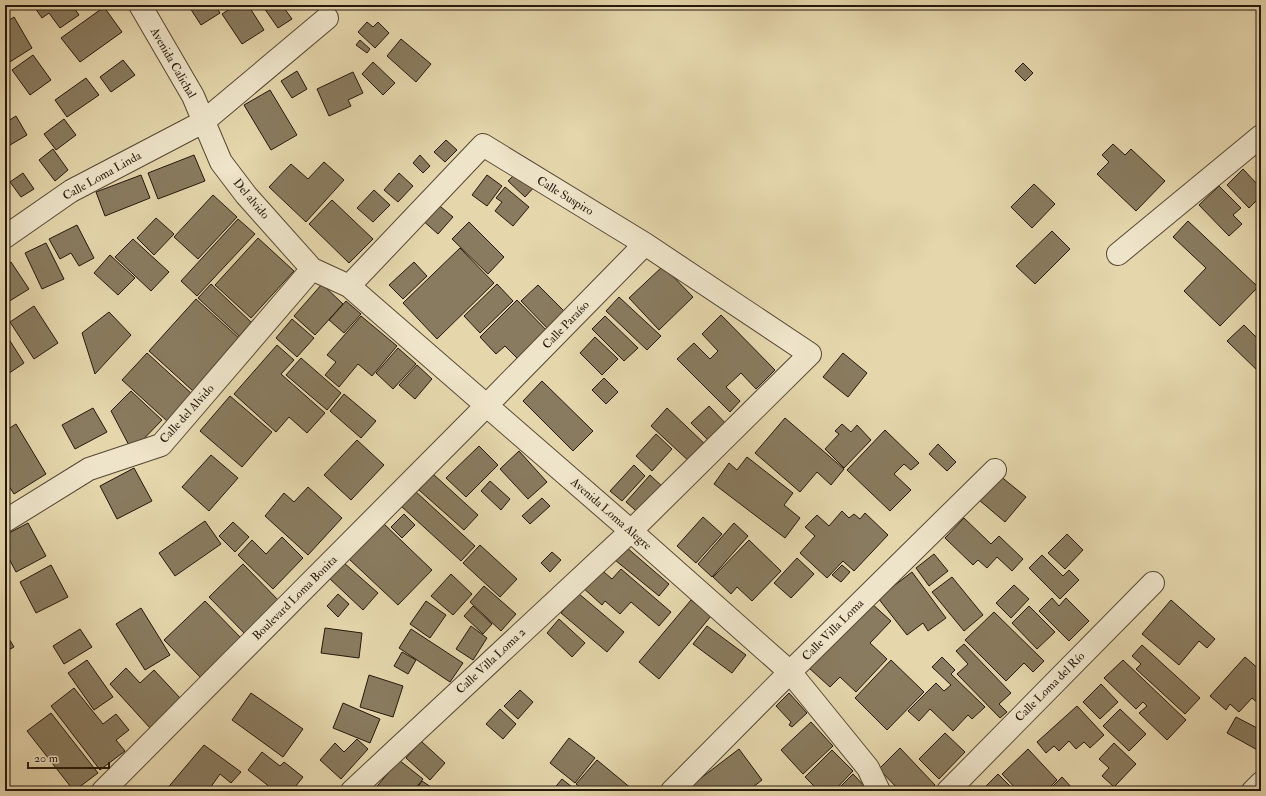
<svg xmlns="http://www.w3.org/2000/svg" width="1266" height="796" viewBox="0 0 1266 796" font-family="'IM FELL Double Pica',serif">
  <style>
    .building { fill: #897b5f; stroke: #26180c }
    .lines { fill: none; stroke-linecap: round; stroke-linejoin: round }
    .minor-casing { stroke: #564834; stroke-width: 24 }
    .minor { stroke: #eee4c9; stroke-width: 22 }
    .labels { text-anchor: middle; dominant-baseline: central; stroke-width: 4; stroke-linejoin: round; paint-order: stroke }
    .street-label { font-size: 12px; fill: #26180c; stroke: #eee4c9 }
  </style>
  <rect width="100%" height="100%" fill="#e5d6ac"/>
  <filter id="stains"><feTurbulence type="fractalNoise" baseFrequency=".005" numOctaves="4"/><feColorMatrix values="0 0 0 0 .2 0 0 0 0 .09 0 0 0 0 .02 0 0 0 .5 -.17"/></filter>
  <radialGradient id="worn" r=".72"><stop offset=".6" stop-color="#630" stop-opacity="0"/><stop offset="1" stop-color="#630" stop-opacity=".3"/></radialGradient>
  <path class="building" d="M33,5H72L79,15L60,28L49,13L42,18Z
    M188,5H215L220,13L201,25Z
    M236,5H248L264,30L242,44L222,14Z
    M262,5H282L292,19L278,28Z
    M104,7L122,32L80,62L61,38Z
    M14,17L32,48L5,65V23Z
    M367,22L373,27L378,22L389,33L375,48L358,32Z
    M401,39L431,64L416,82L387,56Z
    M360,40L370,49L367,53L356,45Z
    M33,55L51,80L30,95L12,70Z
    M123,60L135,75L111,92L100,77Z
    M373,62L395,83L383,95L362,74Z
    M1023,63L1033,73L1025,81L1015,71Z
    M297,71L307,89L292,98L281,81Z
    M353,72L363,93L348,100L351,106L329,116L317,89Z
    M86,78L99,95L67,117L55,100Z
    M270,90L297,135L271,150L244,105Z
    M16,116L27,135L5,148V123Z
    M64,119L76,135L56,150L44,134Z
    M446,140L457,150L445,162L434,152Z
    M1113,144L1125,155L1131,149L1165,181L1136,211L1097,174L1109,162L1102,155Z
    M53,149L68,170L55,181L39,160Z
    M194,155L205,181L158,199L148,173Z
    M420,155L430,166L423,173L413,163Z
    M324,162L344,180L306,222L269,187L291,164L308,179Z
    M1243,169L1257,184L1261,180V196L1249,208L1227,185Z
    M23,173L34,189L21,197L10,182Z
    M399,173L413,186L398,202L384,190Z
    M141,175L150,198L105,216L96,192Z
    M487,175L502,186L487,206L472,195Z
    M514,175L521,182L527,175L537,184L525,197L508,181Z
    M1034,184L1055,204L1032,228L1011,207Z
    M1219,186L1241,208L1233,215L1242,224L1229,236L1199,205Z
    M505,187L529,207L513,226L495,211L502,202L496,198Z
    M374,190L390,205L373,222L357,208Z
    M213,195L237,217L198,259L174,237Z
    M332,200L373,239L349,263L309,224Z
    M435,202L453,217L438,234L420,218Z
    M156,218L174,234L154,255L137,238Z
    M238,219L255,234L197,296L181,281Z
    M1188,221L1258,287L1220,326L1184,291L1206,268L1173,237Z
    M469,222L504,257L488,274L452,239Z
    M77,225L94,258L79,266L71,253L60,259L49,239Z
    M1052,231L1070,249L1035,284L1016,266Z
    M258,238L294,271L251,318L215,285Z
    M133,239L169,272L151,291L115,257Z
    M46,243L64,279L42,289L25,253Z
    M460,248L494,283L437,339L403,303Z
    M110,255L135,278L118,295L94,273Z
    M11,262L29,289L8,302L5,298V266Z
    M414,262L427,276L403,299L389,285Z
    M663,266L693,297L659,330L629,298Z
    M211,284L252,323L240,337L198,298Z
    M322,284L343,304L315,335L294,316Z
    M497,284L513,301L480,333L464,316Z
    M538,285L567,314L550,331L521,301Z
    M619,297L661,336L647,350L606,311Z
    M196,299L241,340L193,391L149,351Z
    M517,300L552,336L523,364L505,346L496,354L480,337Z
    M346,301L361,314L344,333L329,320Z
    M34,306L58,343L34,359L10,322Z
    M109,312L131,335L95,374L82,333Z
    M721,315L775,370L756,389L741,373L726,387L740,401L730,412L677,359L694,343L710,359L718,351L702,334Z
    M361,316L397,346L372,376L358,364L339,387L325,375L336,362L327,355Z
    M605,316L638,348L624,361L592,329Z
    M292,319L314,338L297,357L276,338Z
    M1244,325L1261,342V374L1227,341Z
    M5,333L24,363L5,376Z
    M595,337L618,359L602,375L580,353Z
    M277,345L294,360L281,374L325,413L307,433L289,417L276,432L234,394Z
    M398,348L416,364L393,389L376,373Z
    M147,353L192,394L167,421L122,380Z
    M843,353L867,373L848,397L823,377Z
    M301,358L341,393L327,410L286,375Z
    M417,365L432,379L415,399L399,385Z
    M604,378L618,392L606,404L592,390Z
    M542,381L593,431L573,451L523,401Z
    M131,391L162,420L132,451L111,411Z
    M344,394L376,421L361,438L330,411Z
    M230,396L272,432L242,467L200,431Z
    M709,406L730,428L712,444L691,423Z
    M93,408L107,432L75,449L62,425Z
    M667,408L708,447L692,464L651,426Z
    M785,418L844,469L831,485L817,472L800,492L755,453Z
    M16,424L46,474L14,494L5,480V431Z
    M842,424L851,432L857,425L871,440L844,468L825,449L839,434L835,431Z
    M885,430L919,463L911,470L904,464L894,474L911,490L890,511L847,470Z
    M656,434L672,449L652,471L636,456Z
    M357,440L384,465L351,500L324,475Z
    M938,444L956,462L947,471L929,454Z
    M479,446L498,465L466,497L446,478Z
    M519,451L547,482L528,499L500,469Z
    M211,455L238,478L209,511L182,487Z
    M747,457L793,493L784,505L800,518L785,538L714,484L729,463L737,470Z
    M634,465L645,476L622,501L610,491Z
    M134,468L152,501L117,519L100,486Z
    M433,474L478,515L464,530L419,490Z
    M650,475L666,490L642,516L626,502Z
    M999,475L1026,497L1005,522L979,500Z
    M490,481L510,499L501,510L481,491Z
    M308,487L342,518L308,555L265,516L284,493L294,502Z
    M415,491L475,546L461,561L401,506Z
    M542,498L550,506L530,524L522,516Z
    M842,511L849,518L854,514L860,519L865,513L888,535L854,571L843,561L827,578L800,553L815,536L805,527L817,515L829,526Z
    M404,514L415,525L402,538L391,527Z
    M703,517L722,534L696,563L677,546Z
    M964,518L991,544L999,536L1023,559L1012,571L997,557L987,568L978,560L973,565L945,538Z
    M205,521L221,544L175,576L159,553Z
    M233,522L249,537L235,552L219,536Z
    M28,523L46,556L16,572L5,551V535Z
    M383,523L432,570L398,605L349,559Z
    M734,523L748,536L712,577L698,564Z
    M1067,534L1083,550L1065,569L1048,553Z
    M282,537L303,558L273,589L238,555L252,540L266,554Z
    M749,540L781,571L752,601L737,587L731,594L713,577Z
    M480,545L517,579L500,597L463,563Z
    M626,547L669,584L659,596L615,560Z
    M552,552L561,560L550,572L541,563Z
    M934,554L948,571L929,586L916,568Z
    M1042,555L1063,576L1069,570L1079,580L1060,599L1029,568Z
    M797,558L814,574L791,598L774,583Z
    M343,562L378,593L363,610L329,578Z
    M243,564L281,603L247,636L209,597Z
    M51,565L68,597L36,613L20,582Z
    M842,565L850,572L841,582L832,575Z
    M597,566L612,579L621,569L671,612L659,626L631,602L620,614L605,601L602,605L581,586Z
    M912,572L946,618L928,631L923,623L907,635L878,598Z
    M451,574L472,594L453,615L431,596Z
    M952,577L983,615L964,631L932,592Z
    M1014,585L1029,599L1011,618L996,603Z
    M484,586L516,614L501,631L470,602Z
    M578,593L624,632L607,652L561,613Z
    M338,594L349,604L338,617L327,606Z
    M1052,598L1059,606L1066,598L1089,621L1069,641L1039,611Z
    M691,600L711,616L659,679L639,662Z
    M1171,600L1215,639L1207,648L1199,641L1179,665L1142,634Z
    M205,601L241,638L200,677L164,640Z
    M426,601L446,615L430,638L410,624Z
    M871,603L891,621L870,643L887,659L856,692L840,677L830,687L809,668Z
    M473,606L492,624L483,634L464,616Z
    M1029,606L1055,632L1037,649L1012,623Z
    M141,608L170,655L145,670L116,624Z
    M994,612L1044,661L1033,672L1024,663L1006,681L965,640Z
    M559,619L585,643L572,657L547,633Z
    M471,626L487,638L473,660L456,649Z
    M707,626L746,655L732,673L693,644Z
    M325,628L362,633L359,658L321,653Z
    M80,629L92,647L64,664L53,646Z
    M411,629L463,663L450,682L399,648Z
    M5,632L14,647L5,652Z
    M964,644L1011,693L999,704L1007,712L1000,718L957,674L968,664L956,651Z
    M1142,645L1200,698L1185,714L1136,669L1141,664L1132,656Z
    M402,652L416,660L408,674L394,666Z
    M942,657L955,670L951,674L985,707L972,719L968,715L953,731L930,709L919,721L908,711L936,683L944,691L951,685L932,667Z
    M1245,657L1261,671L1257,677L1261,680V702L1259,704L1252,698L1239,712L1230,704L1226,710L1210,696Z
    M87,660L113,697L94,710L68,673Z
    M891,660L924,692L887,730L855,698Z
    M1123,660L1186,720L1167,740L1139,713L1147,706L1143,702L1136,709L1104,678Z
    M126,668L140,683L154,670L181,699L150,728L110,684Z
    M369,675L403,686L393,717L360,707Z
    M1101,684L1118,702L1100,719L1083,702Z
    M74,688L103,724L116,714L129,730L116,740L125,751L100,770L51,706Z
    M520,690L533,702L518,719L504,706Z
    M251,693L303,729L283,757L232,720Z
    M789,693L807,713L792,727L789,725L791,722L776,706Z
    M343,703L380,719L370,743L333,728Z
    M1077,706L1104,735L1090,748L1084,742L1076,749L1069,741L1059,751L1054,746L1046,753L1037,742Z
    M500,709L516,724L503,739L486,724Z
    M1120,709L1146,734L1129,751L1103,726Z
    M51,713L98,773L74,791L27,731Z
    M1236,717L1261,730V752L1227,733Z
    M811,722L833,746L803,774L781,750Z
    M945,733L965,752L939,779L919,759Z
    M569,738L595,758L575,783L550,763Z
    M357,739L368,749L341,779L320,760L335,743L344,752Z
    M421,741L445,763L430,780L406,758Z
    M1114,743L1136,764L1114,787L1102,776L1109,768L1099,759Z
    M204,745L241,772L231,783L220,774L208,791H165Z
    M900,748L935,785L929,791H900L879,769Z
    M739,749L762,780L748,791H684Z
    M1028,749L1057,780L1046,791H1018L1002,774Z
    M832,750L853,771L834,791H819L805,777Z
    M262,752L280,766L284,762L303,777L292,791H275L248,770Z
    M399,760L423,779L413,791H373Z
    M597,760L632,789L631,791H584L576,784Z
    M853,774L869,791H836Z
    M998,774L1015,791H981Z
    M1062,777L1075,791H1048Z
    M562,779L577,791H552Z
    M422,781L437,791H415Z"/>
  <g class="lines">
    <defs>
      <path id="minor" d="M140,5L193,96L221,162L246,195L312,269L349,286L631,531L790,672L868,768L879,791
        M5,237L71,191L203,122L327,18
        M1118,254L1261,136
        M349,286L483,145L645,244L810,354L631,531L352,791
        M5,521L89,469L161,445L312,269
        M103,791L487,405L645,244
        M672,791L790,672L995,470
        M948,791L1153,583
        M1253,791L1261,783"/>
    </defs>
    <use href="#minor" class="minor-casing"/>
    <use href="#minor" class="minor"/>
  </g>
  <g class="labels">
    <g class="street-label">
      <text transform="translate(173 63) rotate(60)">Avenida Calichal</text>
      <text transform="translate(102 176) rotate(-29)">Calle Loma Linda</text>
      <text transform="translate(565 196) rotate(31)">Calle Suspiro</text>
      <text transform="translate(251 199) rotate(50)">Del alvido</text>
      <text transform="translate(566 325) rotate(-46)">Calle Paraíso</text>
      <text transform="translate(187 414) rotate(-48)">Calle del Alvido</text>
      <text transform="translate(611 514) rotate(41)">Avenida Loma Alegre</text>
      <text transform="translate(295 598) rotate(-45)">Boulevard Loma Bonita</text>
      <text transform="translate(833 630) rotate(-45)">Calle Villa Loma</text>
      <text transform="translate(491 661) rotate(-43)">Calle Villa Loma 2</text>
      <text transform="translate(1050 687) rotate(-45)">Calle Loma del Río</text>
    </g>
  </g>
  <rect width="1266" height="796" fill="none" stroke="#e5d6ac" stroke-width="20"/>
  <rect x="6" y="6" width="1254" height="784" fill="none" stroke="#26180c" stroke-width="2"/>
  <rect x="10" y="10" width="1246" height="776" fill="none" stroke="#26180c"/>
  <path d="M28 762v6h81v-6" fill="none" stroke="#26180c" stroke-width="2"/>
  <text x="34" y="762" font-size="12" fill="#26180c" stroke="#eee4c9" stroke-width="3" paint-order="stroke">20 m</text>
  <rect width="100%" height="100%" filter="url(#stains)"/>
  <rect width="100%" height="100%" fill="url(#worn)"/>
</svg>
